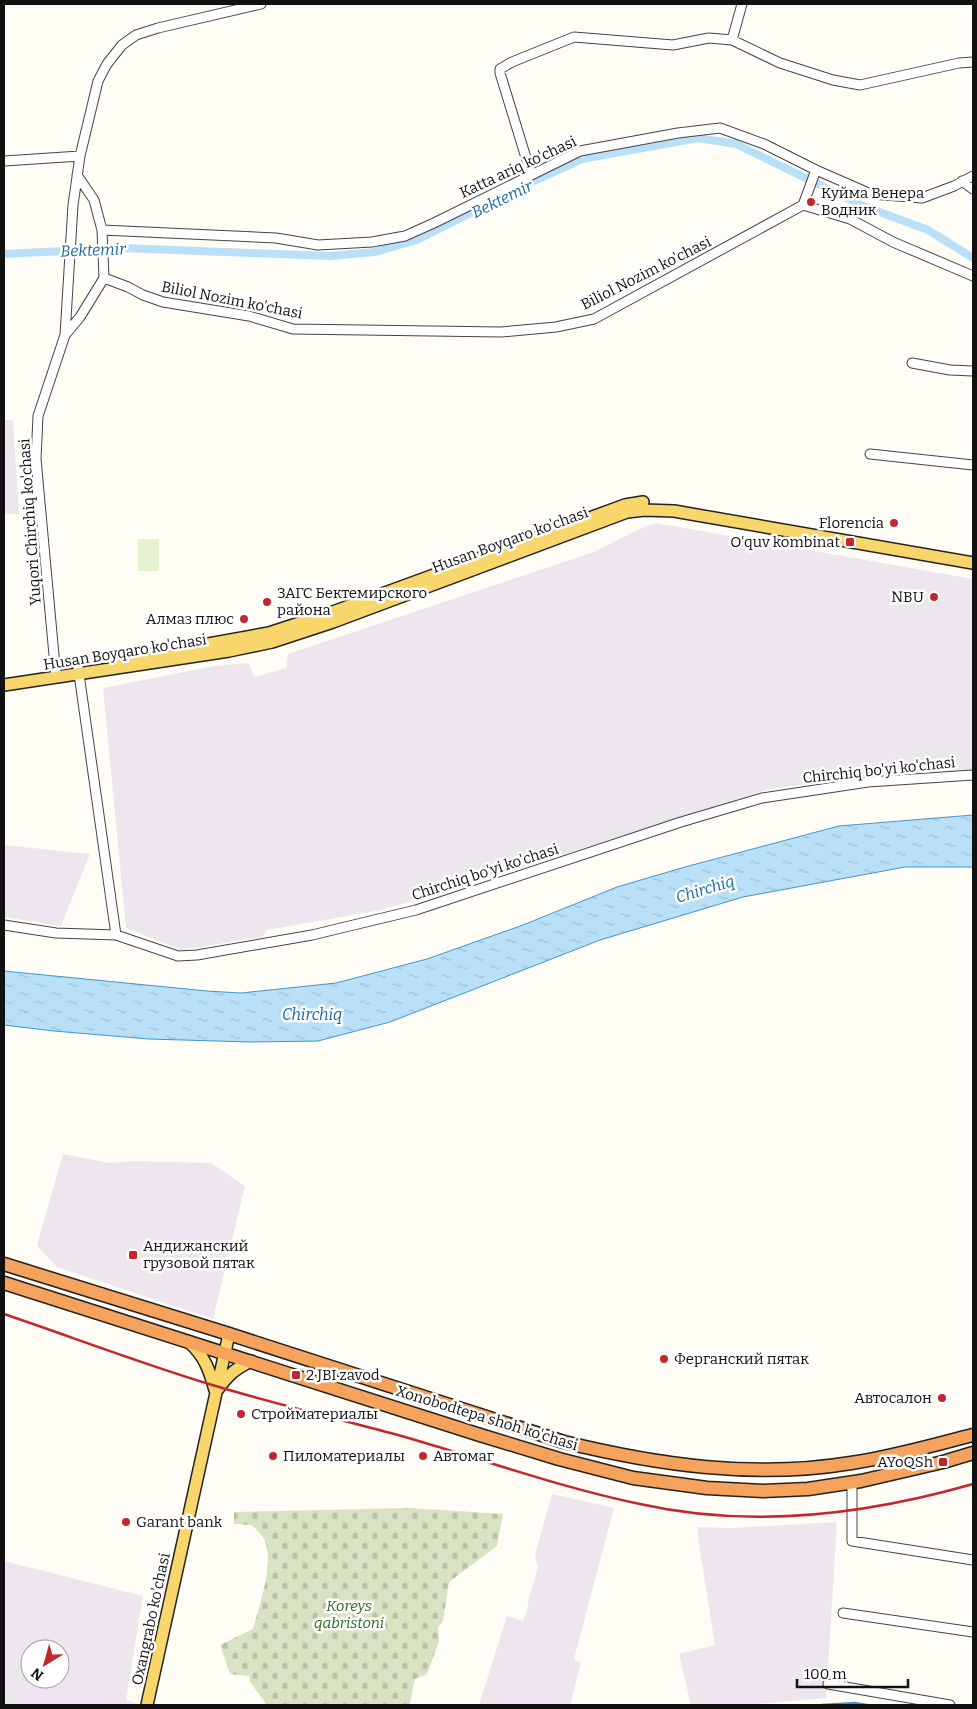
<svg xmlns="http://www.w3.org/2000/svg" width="977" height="1709" viewBox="0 0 977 1709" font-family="Bitter,serif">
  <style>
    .industrial { fill: #eee6ef; fill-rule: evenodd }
    .cemetery { fill: url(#cemetery-stones) }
    .pitch { fill: #e6f2cf }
    .water { fill: url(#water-ripples); stroke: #3f96cf }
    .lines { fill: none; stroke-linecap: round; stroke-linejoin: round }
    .stream { stroke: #3f96cf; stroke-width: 2.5 }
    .canal { stroke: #b9e0f7; stroke-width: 8 }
    .minor-casing { stroke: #444; stroke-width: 11 }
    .major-casing { stroke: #222; stroke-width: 14 }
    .highway-casing { stroke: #222; stroke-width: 15 }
    .minor { stroke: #fff; stroke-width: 9 }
    .major { stroke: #f9d66b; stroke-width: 11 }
    .highway { stroke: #f5a25d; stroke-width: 12 }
    .rail { stroke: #c4262e; stroke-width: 2.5 }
    .poi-dot { fill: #c4262e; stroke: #fff; stroke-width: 2 }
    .labels { text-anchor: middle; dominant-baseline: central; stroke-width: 5; stroke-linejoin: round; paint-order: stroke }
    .street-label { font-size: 15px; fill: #111; stroke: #fff }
    .poi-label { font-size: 15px; fill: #111; stroke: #fff; text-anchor: start }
    .park-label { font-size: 15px; font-style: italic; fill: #2f6b1f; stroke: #fff }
    .water-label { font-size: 16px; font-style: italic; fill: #1768a6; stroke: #fff }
  </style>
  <defs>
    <pattern id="cemetery-stones" width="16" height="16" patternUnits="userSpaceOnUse" patternTransform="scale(1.25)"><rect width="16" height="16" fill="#d9e3c4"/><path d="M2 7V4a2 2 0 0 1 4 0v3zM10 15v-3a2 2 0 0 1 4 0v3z" fill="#b9c2a7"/></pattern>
    <pattern id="water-ripples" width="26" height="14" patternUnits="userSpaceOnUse" patternTransform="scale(1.25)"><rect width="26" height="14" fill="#b9e0f7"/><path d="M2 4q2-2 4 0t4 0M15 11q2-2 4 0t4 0" fill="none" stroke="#9ebfd3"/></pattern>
  </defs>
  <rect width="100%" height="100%" fill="#fffdf5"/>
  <path class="industrial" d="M4,420H13L19,514H4Z
    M656,523L973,579V771L933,774L888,773L770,789L448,891L381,910L267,930L263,937L181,950L126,928L103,688L214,666L249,663L254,677L286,668L288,654L594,552L637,530Z
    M4,845L90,854L61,926L4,917Z
    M63,1154L109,1163L131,1161L211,1163L245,1186L213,1319L57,1267L38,1247L37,1245Z
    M552,1494L614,1508L574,1659L581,1663L570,1705H479L507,1616L523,1621L527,1611L529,1597L538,1568L535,1555Z
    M837,1522L826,1698L746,1705H691L679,1654L715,1645L700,1551L697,1527L733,1528Z
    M4,1561L143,1596L126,1700L139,1704V1705H4ZM30,1649H60V1679H30Z"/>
  <path class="cemetery" d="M410,1508L503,1514L497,1546L449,1582L443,1621L438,1627L439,1641L427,1674L415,1679C412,1688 413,1696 409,1705H267L250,1682L249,1676L230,1674L220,1645L253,1629C259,1606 277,1557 262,1536C259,1532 255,1528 251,1525L234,1524V1512Z"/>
  <path class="pitch" d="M138,539H159V571H138Z"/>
  <path class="water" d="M973,815V867H905L743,897L600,940L390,1022L318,1041L250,1042L149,1039L54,1031L4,1025V971L207,991L241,993L336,983L427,959L523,925L617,887L685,867L839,826Z"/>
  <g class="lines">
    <path class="stream" d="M822,1705L855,1703L867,1705"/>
    <path class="canal" d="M4,254L123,248L330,256L375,252L417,240L534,181L582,159L698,138L736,144L861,205L928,230L973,258"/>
    <defs>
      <path id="minor" d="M732,40L742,4
        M4,161L80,156
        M531,174L500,73V69L512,62L574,37L673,45L709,38L732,40L780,63L833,80L860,85L959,63L973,62
        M962,181L973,189
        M803,205L816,170
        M102,230L276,238L318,245L372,242L405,236L434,223L580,151L678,133L720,128L764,144L816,170L871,194L922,198L954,186L973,176
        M104,278L128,287L143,295L163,302L249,316L293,329L501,332L556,327L594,319L803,205L850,219L893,242L973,276
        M65,335L80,317L104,278L102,230L94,200L77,175
        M912,363L950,370L973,371
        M870,454L973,465
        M78,667L116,935
        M56,677L36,459L38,416L65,335L73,205L80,156L98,81L107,64L122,45L136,35L158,28L261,4
        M4,925L56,933L116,935L178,956L197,955L312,935L416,910L681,822L762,798L868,782L973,775
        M852,1483V1541L973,1560
        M843,1613L973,1632
        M828,1684L950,1705"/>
      <path id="major" d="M114,661L269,633L330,613L625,505L643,502
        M4,685L229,651L272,642L333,622L627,512L645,510L674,511L973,563
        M189,1342C205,1357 209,1369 215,1390
        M218,1389C229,1374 235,1369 251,1361
        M147,1705L229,1334"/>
      <path id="highway" d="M4,1264L229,1334L564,1442C658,1465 755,1479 851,1463C892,1457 933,1445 973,1435
        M4,1283L480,1435L559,1459L633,1478L707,1488L763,1491L808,1489L861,1481L943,1462L973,1453"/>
    </defs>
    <use href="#minor" class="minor-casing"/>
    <use href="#major" class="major-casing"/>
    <use href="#highway" class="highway-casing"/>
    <use href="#minor" class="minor"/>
    <use href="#major" class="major"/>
    <use href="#highway" class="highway"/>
    <path class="rail" d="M4,1314C72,1337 140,1363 209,1384C271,1403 335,1418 398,1435C479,1458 558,1487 640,1504C751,1529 865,1515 973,1484"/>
  </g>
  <g class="poi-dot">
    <circle cx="811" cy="202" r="5"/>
    <circle cx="894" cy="523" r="5"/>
    <rect x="845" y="537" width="10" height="10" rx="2.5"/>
    <circle cx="934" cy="597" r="5"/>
    <circle cx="267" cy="602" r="5"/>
    <circle cx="244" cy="619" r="5"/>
    <rect x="128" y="1250" width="10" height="10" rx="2.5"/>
    <circle cx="664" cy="1359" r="5"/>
    <rect x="291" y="1370" width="10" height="10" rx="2.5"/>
    <circle cx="942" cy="1398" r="5"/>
    <circle cx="241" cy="1414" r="5"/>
    <circle cx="273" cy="1456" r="5"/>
    <circle cx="423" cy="1456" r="5"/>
    <rect x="938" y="1457" width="10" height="10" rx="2.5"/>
    <circle cx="126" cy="1522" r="5"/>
  </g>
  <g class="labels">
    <g class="street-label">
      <text transform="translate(518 167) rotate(-25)">Katta ariq ko'chasi</text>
      <text transform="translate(646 273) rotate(-27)">Biliol Nozim ko'chasi</text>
      <text transform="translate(232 300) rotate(11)">Biliol Nozim ko'chasi</text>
      <text transform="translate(30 522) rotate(-94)">Yuqori Chirchiq ko'chasi</text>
      <text transform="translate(510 540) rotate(-20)">Husan Boyqaro ko'chasi</text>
      <text transform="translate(125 652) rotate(-9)">Husan Boyqaro ko'chasi</text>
      <text transform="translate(879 770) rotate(-6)">Chirchiq bo'yi ko'chasi</text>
      <text transform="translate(485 872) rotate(-18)">Chirchiq bo'yi ko'chasi</text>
      <text transform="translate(487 1418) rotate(17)">Xonobodtepa shoh ko'chasi</text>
      <text transform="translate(151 1619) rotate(-78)">Oxangrabo ko'chasi</text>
    </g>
    <g class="poi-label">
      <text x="821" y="193">Куйма Венера<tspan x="821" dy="17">Водник</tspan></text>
      <text x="884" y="523" text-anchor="end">Florencia</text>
      <text x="840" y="542" text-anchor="end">O'quv kombinat</text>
      <text x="277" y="593">ЗАГС Бектемирского<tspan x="277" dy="17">района</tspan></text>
      <text x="924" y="597" text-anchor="end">NBU</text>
      <text x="234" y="619" text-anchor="end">Алмаз плюс</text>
      <text x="143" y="1246">Андижанский<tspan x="143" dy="17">грузовой пятак</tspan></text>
      <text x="674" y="1359">Ферганский пятак</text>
      <text x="306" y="1375">2 JBI zavod</text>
      <text x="932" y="1398" text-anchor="end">Автосалон</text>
      <text x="251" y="1414">Стройматериалы</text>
      <text x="283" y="1456">Пиломатериалы</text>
      <text x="433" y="1456">Автомаг</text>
      <text x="933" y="1462" text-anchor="end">AYoQSh</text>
      <text x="136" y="1522">Garant bank</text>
    </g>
    <g class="park-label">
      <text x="349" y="1606">Koreys<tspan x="349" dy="17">qabristoni</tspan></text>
    </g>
    <g class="water-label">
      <text transform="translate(502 199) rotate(-26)">Bektemir</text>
      <text transform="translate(93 250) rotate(-2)">Bektemir</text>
      <text transform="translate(705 889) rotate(-17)">Chirchiq</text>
      <text x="312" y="1014">Chirchiq</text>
    </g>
  </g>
  <rect width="977" height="1709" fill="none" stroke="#111111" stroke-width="10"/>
  <g transform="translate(45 1664) rotate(217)"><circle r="24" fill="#ffffff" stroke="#a0a0a0"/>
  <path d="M0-4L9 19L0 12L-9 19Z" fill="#c4262e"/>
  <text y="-8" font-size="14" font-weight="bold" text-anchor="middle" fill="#111111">N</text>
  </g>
  <path d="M797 1679v8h111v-8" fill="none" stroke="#111111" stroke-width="2.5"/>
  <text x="804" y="1679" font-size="15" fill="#111111" stroke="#ffffff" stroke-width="4" paint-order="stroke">100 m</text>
</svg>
